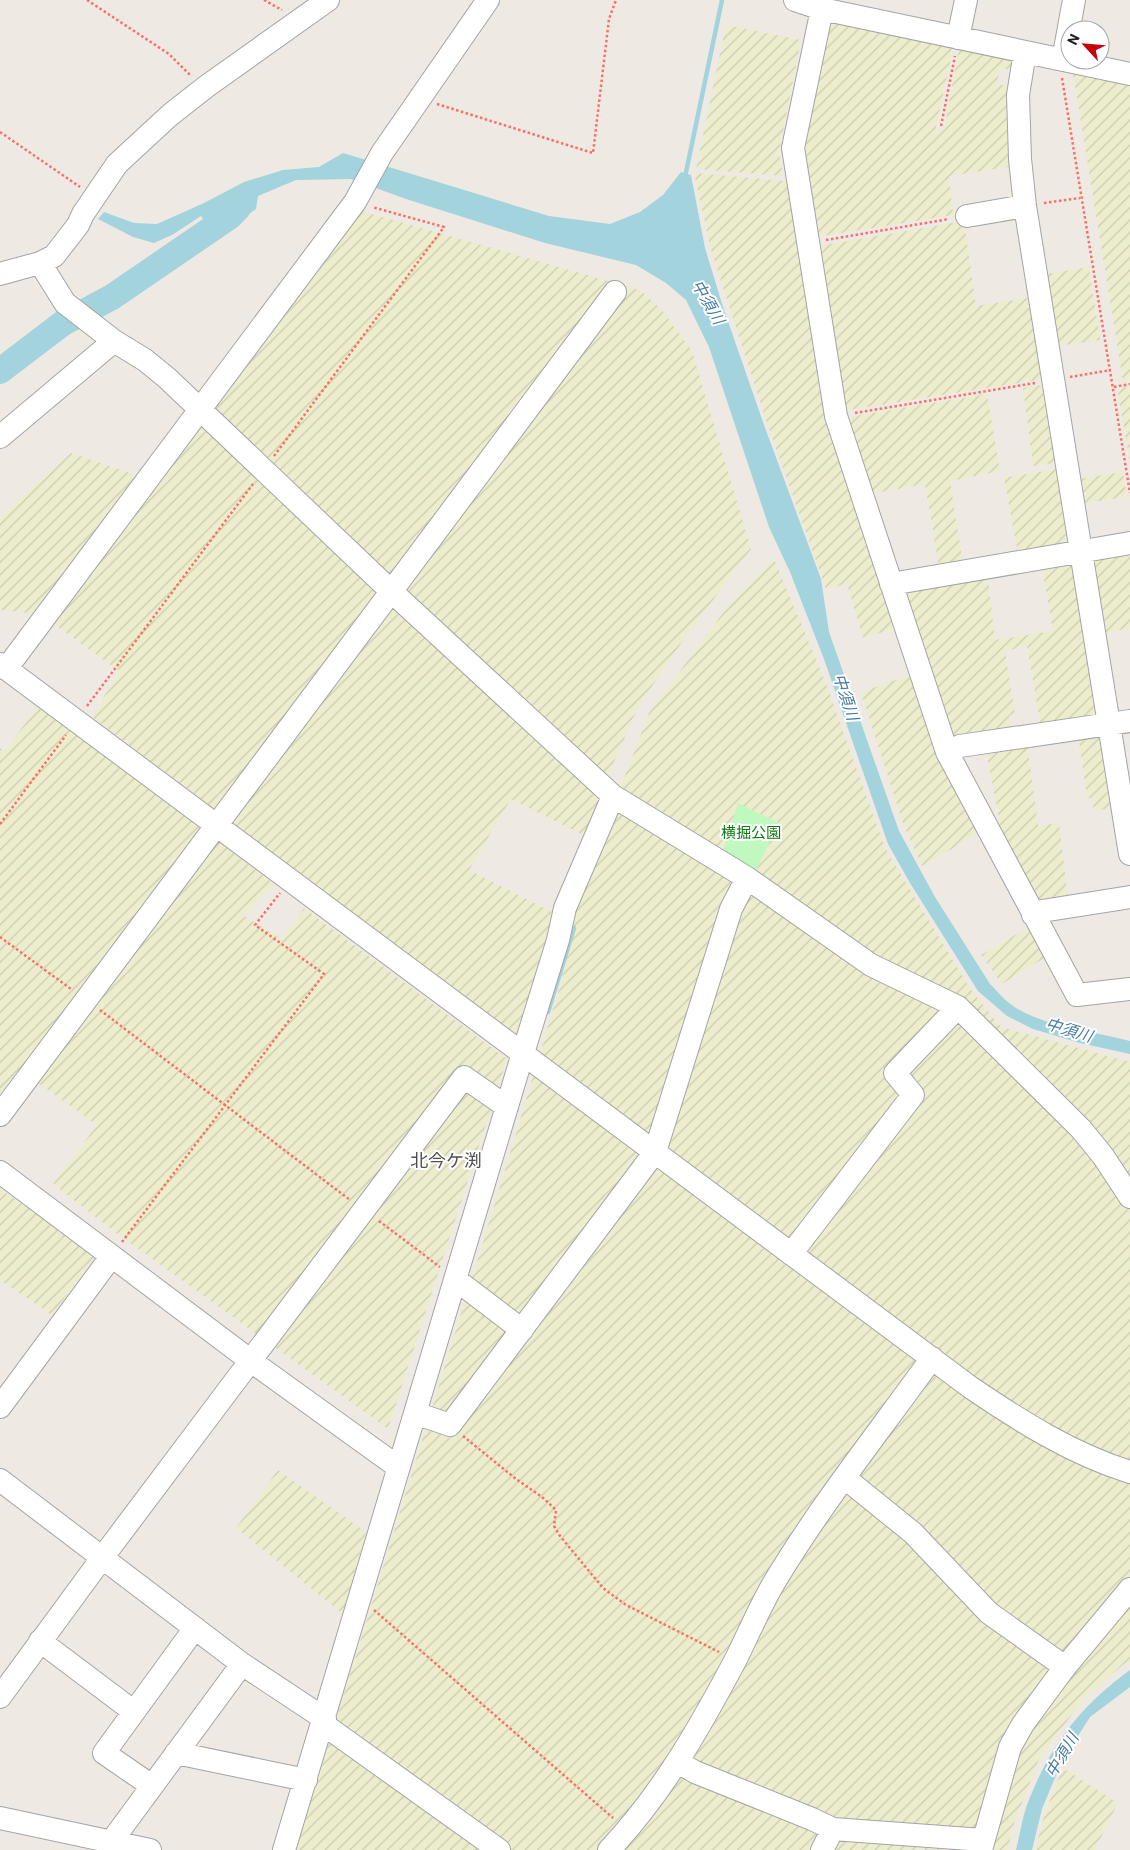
<svg xmlns="http://www.w3.org/2000/svg" width="1130" height="1850" viewBox="0 0 1130 1850" font-family="Roboto,'Noto Sans JP',sans-serif">
  <style>
    .farmland { fill: url(#farmland-furrows) }
    .park { fill: #bff9c0 }
    .water { fill: #a3d3dc }
    .lines { fill: none; stroke-linecap: round; stroke-linejoin: round }
    .stream { stroke: #a3d3dc; stroke-width: 4.5 }
    .river { stroke: #a3d3dc; stroke-width: 26 }
    .minor-casing { stroke: #a4a4a4; stroke-width: 24 }
    .path { stroke: #f96f69; stroke-width: 2.5; stroke-dasharray: 2.5 2.5; stroke-linecap: butt }
    .minor { stroke: #fff; stroke-width: 22 }
    .labels { text-anchor: middle; dominant-baseline: central; stroke-width: 4; stroke-linejoin: round; paint-order: stroke }
    .park-label { font-size: 15px; fill: #0c7a0e; stroke: #fff }
    .water-label { font-size: 16px; font-style: italic; fill: #477ba4; stroke: #fff }
    .quarter-label { font-size: 18px; fill: #505050; stroke: #fff }
  </style>
  <defs>
    <pattern id="farmland-furrows" width="10" height="10" patternUnits="userSpaceOnUse" patternTransform="scale(1.25)"><rect width="10" height="10" fill="#ededce"/><path d="M-1 1l2-2M0 10L10 0M9 11l2-2" fill="none" stroke="#cbcbb0"/></pattern>
  </defs>
  <rect width="100%" height="100%" fill="#eeeae3"/>
  <path class="farmland" d="M831,17L949,41L952,52L936,128L944,130L958,53L966,45L1012,55L1015,70L1000,68L997,84L1013,87L1014,166L949,176L953,215L817,237L801,151Z
    M726,25L801,40L779,152L783,176L696,169Z
    M1072,67L1130,79V379L1123,381Z
    M694,173L786,181L793,186L828,404L900,627L863,638L847,584L826,589L767,423L711,250Z
    M358,210L640,290L661,309L692,351L751,549L684,639L638,707L601,792L606,800L589,838L511,799L469,870L556,914L523,1031L513,1034L92,717L119,671L40,614L0,610V517L71,453L157,482Z
    M964,221L976,306L1034,297L1043,379L848,410L840,406L819,246Z
    M1089,267L1100,340L1057,346L1046,274Z
    M1043,385L1060,462L1033,466L1023,388Z
    M1130,386V462L1118,394L1121,388Z
    M987,394L1000,471L950,481L963,564L939,567L925,484L870,494L846,422L849,417Z
    M1062,468L1070,546L1018,554L1004,478Z
    M1123,472L1127,497L1083,503L1078,479Z
    M1130,549V628L1103,633L1091,555Z
    M1072,556L1103,714L1041,727L1027,646L1005,651L1015,714L1009,716L1011,733L952,738L901,590L987,571L995,640L1053,631L1041,561Z
    M774,559L825,681L885,848L971,990L1001,1027L1130,1062V1659L1085,1697L1039,1759L1012,1829L1008,1850H296L496,1200L561,983L574,909L649,713L731,602Z
    M916,673L984,830L922,866L904,826L861,692Z
    M40,705L274,884L244,916L282,939L304,908L507,1059L388,1429L115,1232L53,1184L97,1125L23,1072L0,1104V748L4,751Z
    M1098,729L1117,807L1094,811L1092,798H1087L1078,733Z
    M1027,742L1038,826L1059,823L1068,899L1038,904L995,829L1001,828L985,746Z
    M1034,924L1049,955L1002,984L981,955Z
    M0,1189L96,1255L52,1315L0,1280Z
    M278,1470L366,1532L343,1614L236,1528Z
    M1063,1768L1118,1803L1095,1850H1035L1045,1812Z"/>
  <path class="park" d="M738,803L779,823L753,876L721,858Z"/>
  <path class="water" d="M343,153L549,216L610,224L640,212L663,195L681,172L691,175L705,248L723,307L764,425L821,579L829,632L899,831L935,897L990,984C998,992 1006,1002 1016,1008C1050,1028 1092,1031 1130,1041V1054L1080,1043L1033,1029L1007,1016L978,991L910,883L888,844L824,659L790,572L769,527L709,347L686,300L666,283L636,265L545,243L406,199L351,179L296,180L258,196L256,209L217,237L201,216L172,235L154,243L133,237L98,219L104,212L134,223L157,224L204,203L244,182L283,170L319,167Z
    M1130,1670V1687L1090,1717L1062,1761L1042,1809L1032,1850H1016C1020,1835 1022,1819 1027,1805C1049,1747 1080,1706 1130,1670Z"/>
  <g class="lines">
    <path class="stream" d="M685,177L722,0
      M548,1012L574,928"/>
    <path class="river" d="M0,371L63,323L112,297L229,217L238,208"/>
    <defs>
      <path id="minor" d="M795,0L822,9L1130,74
        M822,9L793,148L836,416L947,752L1077,995L1130,989
        M958,38L966,0
        M1025,52L1018,95L1020,159L1025,206L1130,854
        M1063,60L1074,0
        M967,216L1025,206
        M40,263L65,303L114,341L145,360L167,378L391,591L613,796L747,878L871,965L958,1007L1081,1129L1103,1156L1130,1197
        M0,274L40,263L54,256L78,225L83,214L117,164L170,115L207,86L328,0
        M0,437L114,341
        M891,584L1130,543
        M0,664L970,1387C1020,1421 1072,1454 1130,1472
        M6,669L355,202L382,153L488,0
        M947,752L960,746L1130,721
        M1033,915L1042,911L1130,897
        M0,1115L615,292
        M0,1172L251,1361L398,1467
        M791,1254L913,1095L895,1073L958,1007
        M455,1279L522,1330
        M0,1407L111,1257
        M415,1413L450,1425L655,1152L731,909L747,878
        M845,1478L913,1533L989,1613L1065,1667
        M0,1480L242,1664L325,1719
        M40,1641L133,1711
        M0,1697L102,1558L464,1077L507,1107
        M323,1724L499,1850
        M176,1753L306,1780
        M678,1762L695,1772L812,1819L833,1829L983,1840
        M152,1786L104,1753L195,1628
        M0,1818L150,1850
        M111,1842L242,1664
        M284,1850L523,1053L558,940L565,908L613,796
        M609,1850C662,1794 700,1727 736,1659C749,1633 760,1606 775,1581C822,1503 879,1432 932,1358
        M822,1850L833,1829
        M981,1850L1010,1747L1023,1724L1065,1667L1130,1589"/>
    </defs>
    <use href="#minor" class="minor-casing"/>
    <path class="path" d="M87,0L169,54L191,76
      M264,0L282,10
      M1062,78L1130,493
      M437,104L593,153L609,19L616,0
      M941,126L955,56
      M0,132L80,187
      M1044,203L1080,198
      M826,240L949,219
      M1070,377L1111,370
      M1114,387L1130,384
      M855,413L1035,383
      M274,456L444,227L372,207
      M87,706L253,484
      M0,824L66,735
      M0,937L71,989
      M100,1010L350,1200
      M379,1221L440,1267
      M122,1242L324,974L255,925L280,893
      M463,1436L516,1479L542,1497L556,1510L554,1526L560,1536L603,1588L626,1605L719,1652
      M374,1610L613,1818"/>
    <use href="#minor" class="minor"/>
  </g>
  <g class="labels">
    <g class="park-label">
      <text x="751" y="833">横掘公園</text>
    </g>
    <g class="water-label">
      <text transform="translate(708 302) rotate(60)">中須川</text>
      <text transform="translate(846 697) rotate(72)">中須川</text>
      <text transform="translate(1069 1030) rotate(17)">中須川</text>
      <text transform="translate(1062 1755) rotate(-59)">中須川</text>
    </g>
    <g class="quarter-label">
      <text x="446" y="1160">北今ケ渕</text>
    </g>
  </g>
  <g transform="translate(1085 45) rotate(296)"><circle r="24" fill="#ffffff" stroke="#a5a5a5"/>
  <path d="M0-4L9 19L0 12L-9 19Z" fill="#c9010d"/>
  <text y="-8" font-size="14" font-weight="bold" text-anchor="middle" fill="#1d1d1d">N</text>
  </g>
</svg>
